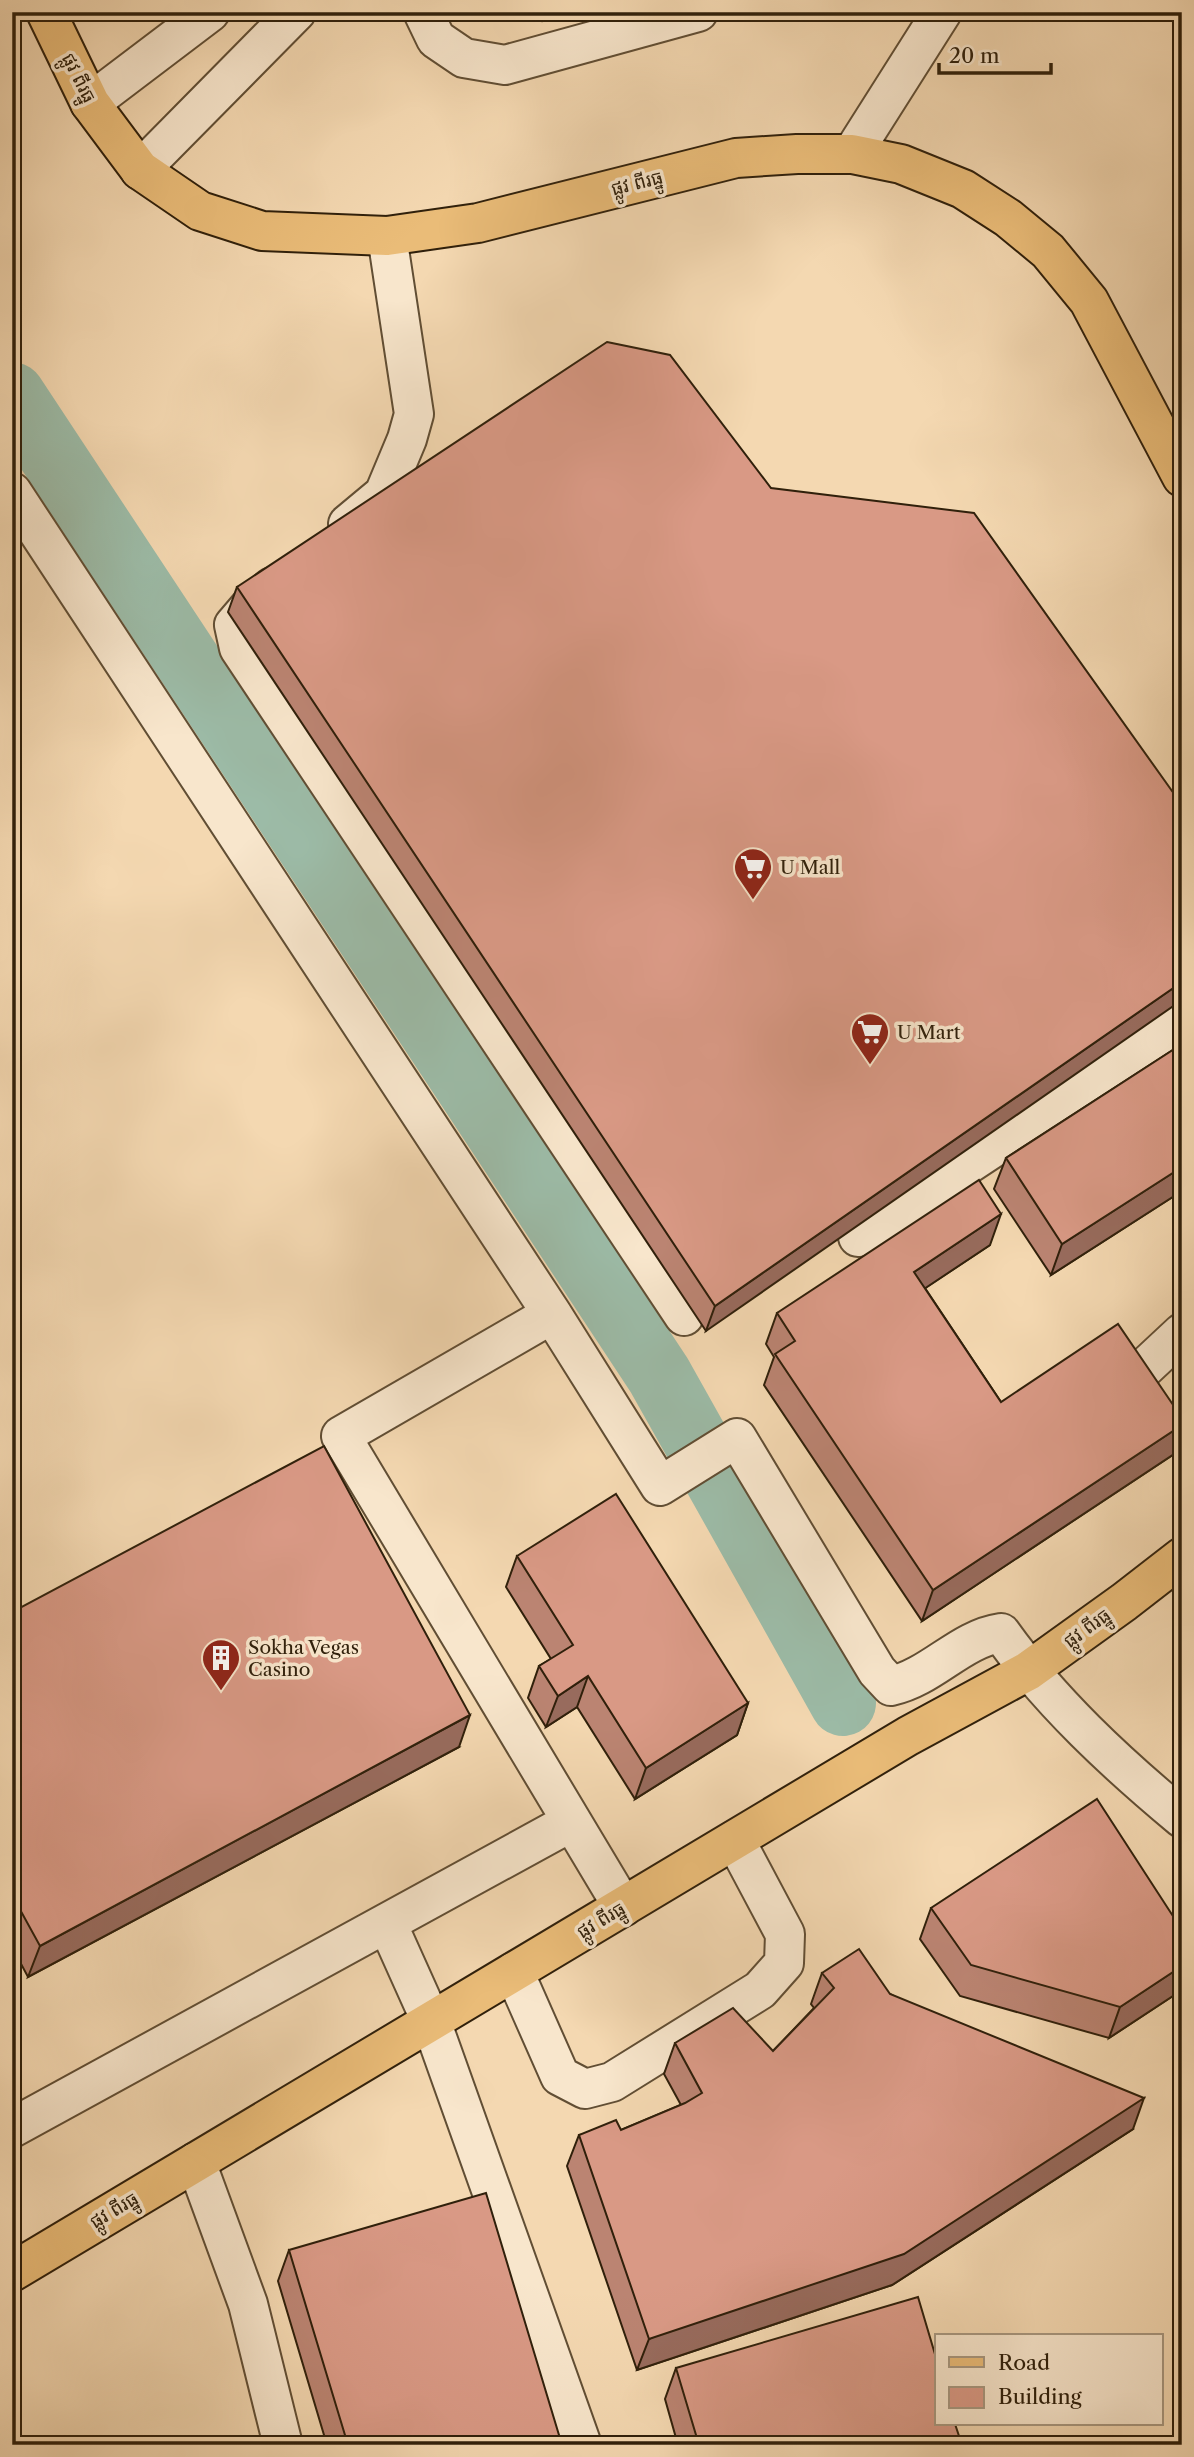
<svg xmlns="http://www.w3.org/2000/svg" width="1194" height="2457" viewBox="0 0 1194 2457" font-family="'Libre Caslon Text','Noto Sans Khmer',serif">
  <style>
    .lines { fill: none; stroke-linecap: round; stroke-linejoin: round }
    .river { stroke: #9cbba7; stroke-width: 66 }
    .minor-casing { stroke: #614e34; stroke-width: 42 }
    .major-casing { stroke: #30200b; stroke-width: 42 }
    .minor { stroke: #f8e6cc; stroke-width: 38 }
    .major { stroke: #eabc78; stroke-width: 38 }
    .wall { fill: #bb8472; stroke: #30200b; stroke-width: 2 }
    .shaded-wall { fill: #986b5d; stroke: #30200b; stroke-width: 2 }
    .building { fill: #d99985; stroke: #30200b; stroke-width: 2 }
    .labels { text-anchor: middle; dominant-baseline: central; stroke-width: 7; stroke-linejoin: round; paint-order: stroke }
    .street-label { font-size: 19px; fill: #30200b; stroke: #f8e6cc }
    .poi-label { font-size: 19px; fill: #30200b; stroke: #f8e6cc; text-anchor: start }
  </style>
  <rect width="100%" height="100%" fill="#f4d8b1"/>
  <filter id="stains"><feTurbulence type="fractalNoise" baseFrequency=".00286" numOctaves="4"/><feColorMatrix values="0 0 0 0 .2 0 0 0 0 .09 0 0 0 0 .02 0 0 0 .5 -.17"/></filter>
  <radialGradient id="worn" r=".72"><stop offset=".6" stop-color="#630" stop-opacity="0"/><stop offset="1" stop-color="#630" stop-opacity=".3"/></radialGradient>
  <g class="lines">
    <path class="river" d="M12,395L659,1375L843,1703"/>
    <defs>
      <path id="minor" d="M423,12L436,39L464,58L505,65L698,12
        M90,103L210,12
        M852,154L942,12
        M140,170L296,12
        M12,492L552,1314L660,1486L737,1438L877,1671L891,1686C932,1677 960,1639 1001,1633C1051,1703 1116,1763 1182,1818
        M348,524L384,494L407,439L414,414L387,236
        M272,587L252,604L234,625L239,648L684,1316
        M858,1237L1182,1023
        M552,1314L341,1436L623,1907
        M1137,1375L1182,1333
        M387,1923L431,2021L582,2445
        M514,1972L560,2076L585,2089L612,2082L760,1990L784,1963L785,1934L735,1840
        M12,2128L571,1822
        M196,2162L248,2304L283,2445"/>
      <path id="major" d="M46,12L90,103L140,170L200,211L262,231L387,236L478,223L736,158L797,154H852L901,164L963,189L1008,218L1048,251L1089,301L1182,477
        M12,2272L908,1736L1028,1671L1124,1602L1182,1557"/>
    </defs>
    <use href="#minor" class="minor-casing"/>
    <use href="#major" class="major-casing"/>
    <use href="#minor" class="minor"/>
    <use href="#major" class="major"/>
  </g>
  <path class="wall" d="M512,12H603L543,21Z
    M771,488L1182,805L706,1331L228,612L237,587Z
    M1182,1044V1191L1051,1275L994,1189L1006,1158Z
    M990,1245L925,1288L1001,1402L1182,1418V1432L1174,1454L922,1621L764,1385L774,1357L766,1344L777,1313Z
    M517,1556L748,1703L737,1735L635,1799L577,1707L546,1727L528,1698L539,1666L551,1659L506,1587Z
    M12,1612L459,1747L28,1977L12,1947Z
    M931,1908L1182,1930V1990L1109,2038L960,1996L920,1939Z
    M822,1973L890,1994L1133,2129L892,2285L637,2370L567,2166L579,2135L621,2130L681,2105L664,2074L675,2043L773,2051L814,2008L811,2004Z
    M289,2250L562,2445H327L278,2281Z
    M676,2368L962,2445H678L665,2399Z"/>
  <path class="shaded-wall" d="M546,12H603L543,21Z
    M1182,982V1000L706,1331L715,1306Z
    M1182,1167V1191L1051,1275L1062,1244Z
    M1001,1214L990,1245L903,1303L914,1272Z
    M1182,1425V1432L1174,1454L922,1621L933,1590Z
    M588,1676L577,1707L546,1727L558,1696Z
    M748,1703L737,1735L635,1799L646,1768Z
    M470,1715L459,1747L28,1977L40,1946Z
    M1182,1966V1990L1109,2038L1120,2007Z
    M1144,2098L1133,2129L892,2285L637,2370L649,2339Z"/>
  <path class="building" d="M607,342L670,355L771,488L974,513L1182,805V982L715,1306L237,587Z
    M1182,1044V1167L1062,1244L1006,1158Z
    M979,1180L1001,1214L914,1272L1001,1402L1118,1324L1182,1418V1425L933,1590L775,1354L795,1341L777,1313Z
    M324,1446L470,1715L40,1946L12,1895V1612Z
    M616,1494L748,1703L646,1768L588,1676L558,1696L539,1666L573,1645L517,1556Z
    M1097,1799L1182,1930V1966L1120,2007L971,1965L931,1908Z
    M859,1949L890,1994L1144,2098L904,2254L649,2339L579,2135L616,2120L621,2130L685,2103L702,2093L675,2043L733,2008L773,2051L834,1988L822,1973Z
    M486,2193L562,2445H348L289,2250Z
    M918,2297L937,2361V2424H955L962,2445H699L676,2368Z"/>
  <defs>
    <symbol id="supermarket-pin" viewBox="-11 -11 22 30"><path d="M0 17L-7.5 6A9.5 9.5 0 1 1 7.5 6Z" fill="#8f2418" stroke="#f8e6cc"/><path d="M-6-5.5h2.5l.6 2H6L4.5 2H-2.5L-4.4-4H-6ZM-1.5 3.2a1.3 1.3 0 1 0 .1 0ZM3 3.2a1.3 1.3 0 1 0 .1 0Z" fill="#fff"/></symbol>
    <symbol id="building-pin" viewBox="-11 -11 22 30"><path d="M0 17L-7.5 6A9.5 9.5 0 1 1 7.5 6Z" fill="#8f2418" stroke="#f8e6cc"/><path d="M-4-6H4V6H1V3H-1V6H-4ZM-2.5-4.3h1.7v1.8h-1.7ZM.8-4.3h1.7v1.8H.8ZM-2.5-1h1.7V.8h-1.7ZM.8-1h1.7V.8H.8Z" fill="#fff"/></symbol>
  </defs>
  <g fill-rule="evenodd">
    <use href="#supermarket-pin" x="731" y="845" width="44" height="60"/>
    <use href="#supermarket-pin" x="848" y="1010" width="44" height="60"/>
    <use href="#building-pin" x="199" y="1636" width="44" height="60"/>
  </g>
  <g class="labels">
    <g class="street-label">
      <text transform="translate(79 78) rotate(63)">ផ្លូវ ពីរធ្នូ</text>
      <text transform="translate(637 183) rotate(-14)">ផ្លូវ ពីរធ្នូ</text>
      <text transform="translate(1087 1628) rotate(-36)">ផ្លូវ ពីរធ្នូ</text>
      <text transform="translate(601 1920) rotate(-31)">ផ្លូវ ពីរធ្នូ</text>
      <text transform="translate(114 2210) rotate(-31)">ផ្លូវ ពីរធ្នូ</text>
    </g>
    <g class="poi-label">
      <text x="780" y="867">U Mall</text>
      <text x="897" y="1032">U Mart</text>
      <text x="248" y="1647">Sokha Vegas<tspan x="248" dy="22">Casino</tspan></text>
    </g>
  </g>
  <rect width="1194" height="2457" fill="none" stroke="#f4d8b1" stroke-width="42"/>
  <rect x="14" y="14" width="1166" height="2429" fill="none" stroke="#30200b" stroke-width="3.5"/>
  <rect x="21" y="21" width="1152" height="2415" fill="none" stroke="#30200b" stroke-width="2"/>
  <rect x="935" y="2334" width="228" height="91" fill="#f8e6cc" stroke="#a8977f" stroke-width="2"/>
  <rect x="949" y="2357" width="35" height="10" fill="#eabc78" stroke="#a8977f" stroke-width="2"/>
  <text x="998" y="2370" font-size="21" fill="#30200b">Road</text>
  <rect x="949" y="2387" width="35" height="21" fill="#d99985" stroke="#a8977f" stroke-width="2"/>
  <text x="998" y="2404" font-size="21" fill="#30200b">Building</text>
  <path d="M939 63v10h112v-10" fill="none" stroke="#30200b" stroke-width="3.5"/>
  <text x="949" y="63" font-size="21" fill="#30200b" stroke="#f8e6cc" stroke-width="5" paint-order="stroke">20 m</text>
  <rect width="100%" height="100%" filter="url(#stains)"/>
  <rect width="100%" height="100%" fill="url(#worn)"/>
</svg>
